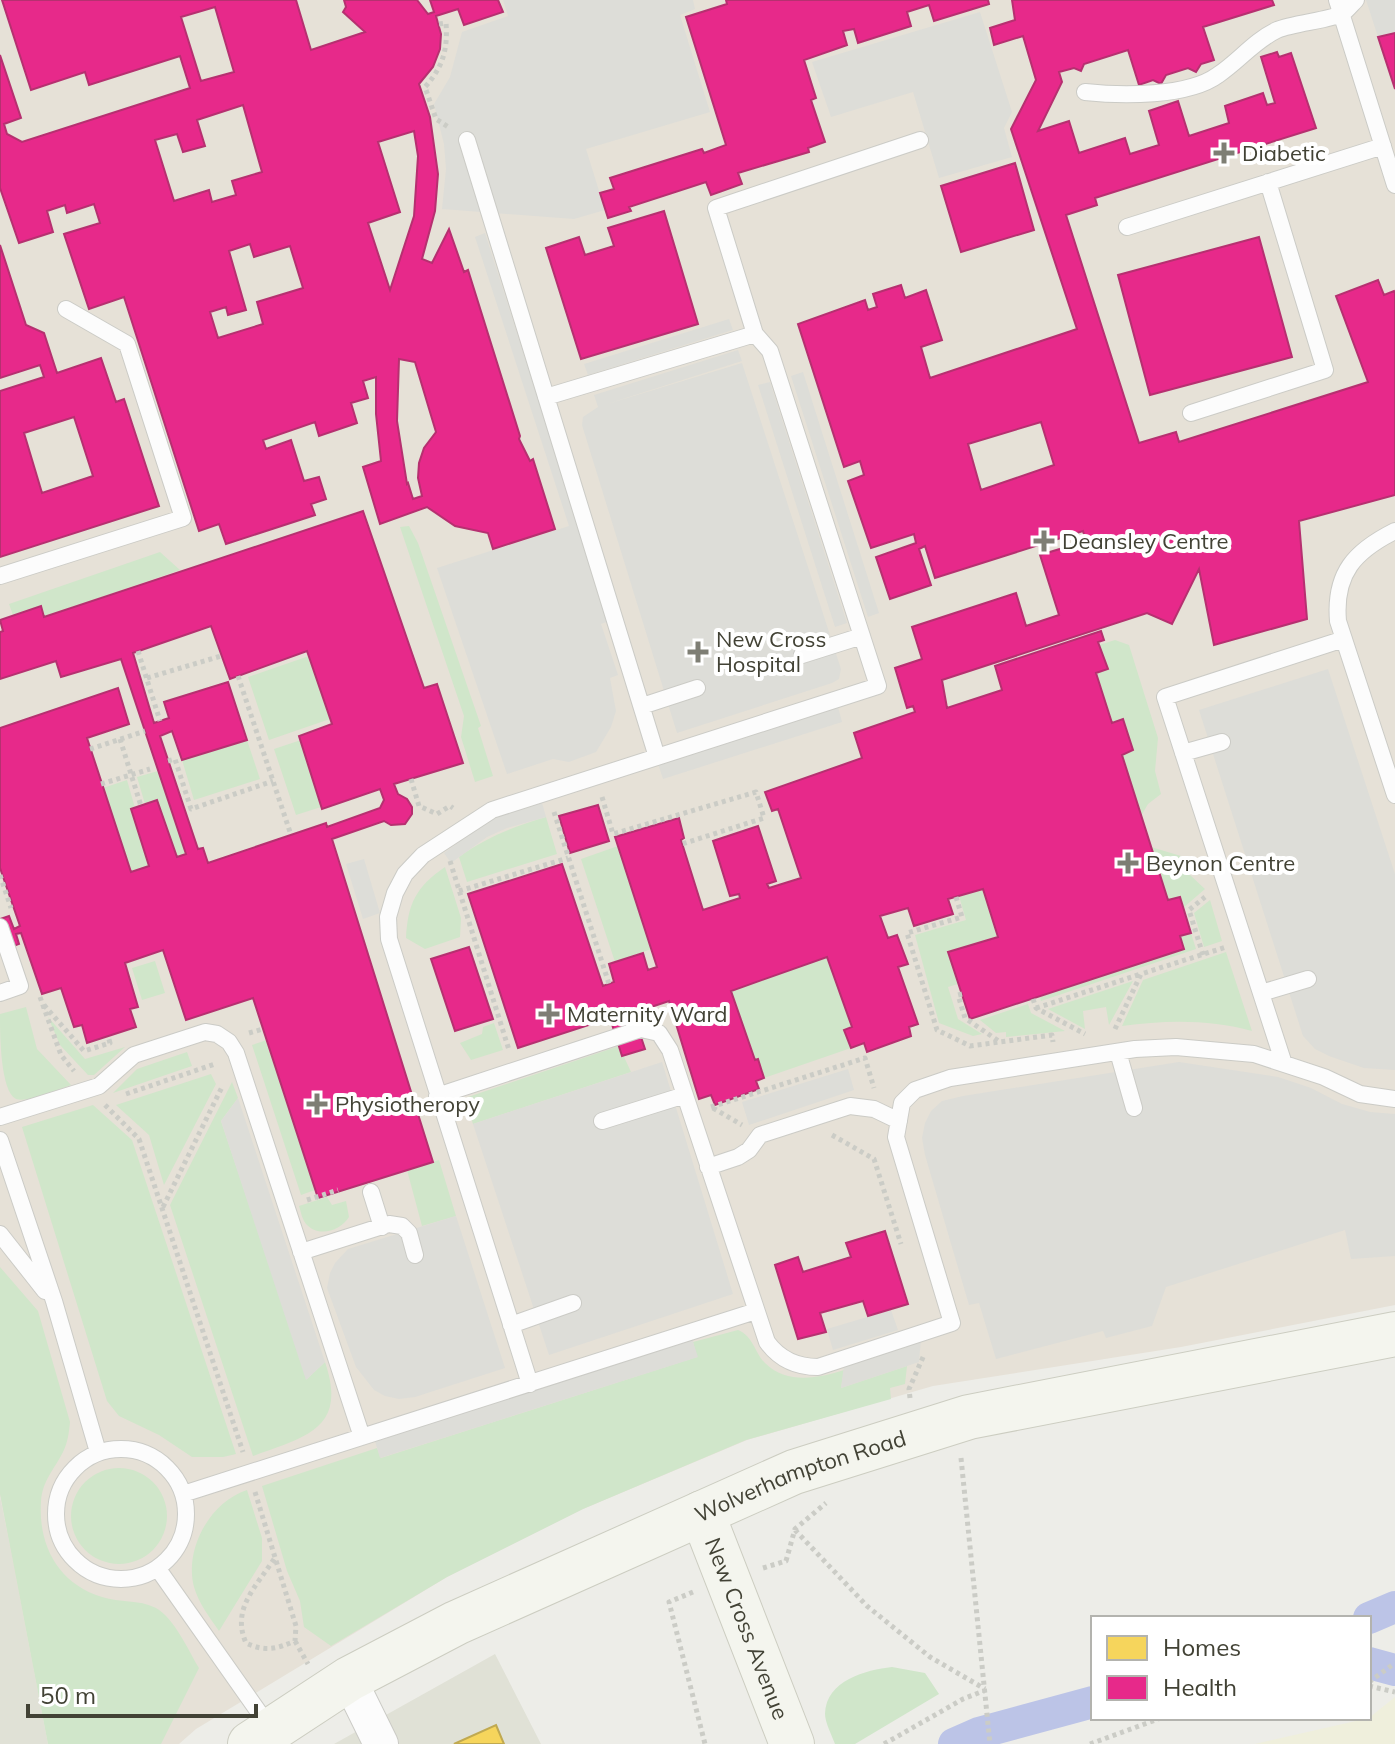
<svg xmlns="http://www.w3.org/2000/svg" width="1395" height="1744" viewBox="0 0 1395 1744" font-family="Mulish,sans-serif">
  <style>
    .residential { fill: #e0e1d6 }
    .commercial { fill: #efefdc }
    .medical { fill: #e6e1d7 }
    .green { fill: #d0e6ca }
    .parking { fill: #ddddd8 }
    .homes { fill: #f6d55c; stroke: #c0a950; stroke-width: 2 }
    .health { fill: #e7298a; stroke: #b63070; stroke-width: 2; fill-rule: evenodd }
    .lines { fill: none; stroke-linecap: round; stroke-linejoin: round }
    .canal { stroke: #bcc4e7; stroke-width: 32 }
    .lane-casing { stroke: #cbcbc6; stroke-width: 18 }
    .street-casing { stroke: #cbcbc6; stroke-width: 36 }
    .secondary-casing { stroke: #cccdc1; stroke-width: 46 }
    .path { stroke: #cbccc6; stroke-width: 5; stroke-dasharray: 4 4; stroke-linecap: butt }
    .lane { stroke: #fcfcfc; stroke-width: 16 }
    .street { stroke: #fcfcfc; stroke-width: 34 }
    .secondary { stroke: #f4f5ee; stroke-width: 44 }
    .poi-dot { fill: #7e7e74; stroke: #fff; stroke-width: 3 }
    .labels { text-anchor: middle; dominant-baseline: central; stroke-width: 8; stroke-linejoin: round; paint-order: stroke }
    .poi-label { font-size: 22px; fill: #424235; stroke: #fff; text-anchor: start }
    .street-label { font-size: 22px; fill: #424235; stroke: #fff }
  </style>
  <rect width="100%" height="100%" fill="#edede8"/>
  <path class="residential" d="M0,1496L12,1555L48,1744H0Z
    M495,1654L541,1744H334Z"/>
  <path class="commercial" d="M1395,1697V1744H1255L1369,1718Z"/>
  <path class="medical" d="M0,0H1395V1305L1181,1347L933,1386L747,1440L583,1509L447,1577L196,1729L179,1744H48L0,1496Z"/>
  <path class="green" d="M409,526L418,543L481,726L478,728L493,776L475,782L461,737L464,716L400,527Z
    M160,552L180,570L44,617L40,606L13,615L9,604Z
    M1115,640L1129,645L1158,738L1155,771L1161,794L1148,804L1141,816L1122,755L1133,750L1124,720L1112,723L1096,673L1099,645Z
    M309,656L330,719L269,740L248,677Z
    M247,740L260,779L194,800L182,760Z
    M301,740L321,807L296,815L274,749Z
    M158,771L186,854L177,857L157,800L145,804L137,777Z
    M127,780L135,808L131,810L149,866L131,872L103,788Z
    M546,817L557,854L467,882L459,857C487,837 513,827 546,817Z
    M618,846L651,949L615,962L581,859Z
    M1151,847L1181,856L1190,875L1205,889L1183,908L1180,897L1168,900Z
    M445,867L461,918L460,937L425,949L406,938C408,903 416,887 445,867Z
    M983,889L998,937L949,952L958,984L948,987L958,1019L982,1034L973,1036L939,1023L915,935L966,920L959,896Z
    M1210,900L1222,941L1204,947L1194,913Z
    M1191,933L1196,949L1041,1001L1040,997L1183,949L1180,936Z
    M1226,952L1252,1031C1210,1019 1165,1020 1122,1026L1143,980Z
    M827,957L852,1027L844,1030L851,1048L764,1078L758,1060H755L731,991Z
    M155,961L165,993L142,1000L132,968Z
    M1133,981L1109,1025L1106,1007L1083,1011L1085,1029L1048,1009Z
    M1028,1004L1031,1013L1065,1031L1006,1037V1032L996,1033L980,1020Z
    M26,1007L37,1049L71,1085C59,1089 28,1103 16,1099C0,1091 0,1032 0,1014Z
    M48,1017L85,1059L125,1047L94,1075H88L60,1045Z
    M494,1023L503,1050L471,1060L460,1043L482,1034L483,1027Z
    M267,1040L315,1190L301,1195L252,1045Z
    M619,1046L631,1072L473,1124L465,1098Z
    M187,1052L192,1066L113,1093L137,1069Z
    M211,1074L216,1084L164,1185L149,1135L116,1105Z
    M232,1082L238,1098L221,1121L307,1379L325,1362C348,1429 305,1437 253,1456L170,1205Z
    M93,1105L132,1140L236,1454L223,1457H192L159,1435L119,1416L107,1401L22,1127Z
    M439,1160L456,1216L422,1226L407,1170Z
    M327,1197L332,1205L346,1201L349,1217C341,1230 320,1238 307,1225C302,1220 301,1212 299,1206Z
    M0,1267L38,1311L70,1422C69,1432 68,1442 63,1452C54,1470 42,1481 41,1502C38,1546 59,1584 102,1597C120,1603 138,1599 156,1608C175,1619 188,1650 199,1668L161,1744H48L0,1494Z
    M738,1330C754,1337 754,1352 765,1363C787,1385 819,1378 844,1370L841,1388L907,1366L905,1384L890,1388L891,1399L746,1440L583,1509L447,1577L331,1646L304,1627L300,1601L287,1571L262,1486L377,1448L381,1458L697,1357L693,1342Z
    M71 1516a48 48 0 1 1 96 0a48 48 0 1 1-96 0Z
    M247,1490L262,1538V1561L219,1631C210,1618 199,1604 194,1587C184,1549 210,1502 247,1490Z
    M892,1667L925,1673L939,1694L855,1744H835C832,1736 825,1722 825,1714C826,1680 866,1670 892,1667Z"/>
  <path class="parking" d="M503,0H693L695,9L680,15L710,112L586,149L605,210L574,219L442,209L446,169L444,144L434,104L450,77L462,32L508,16Z
    M1366,0H1395V33L1378,37Z
    M980,12L1012,112L1004,128L1012,157L939,178L913,92L831,117L812,62Z
    M485,233L609,621L601,624L618,675L610,678L616,711L611,727L596,752L569,762L553,759L507,774L437,568L569,526L475,237Z
    M729,319L733,330L588,375L584,364Z
    M738,350L742,361L604,405L742,363L841,669L839,679L832,683L677,733L582,425L583,417L598,407L594,395Z
    M803,372L879,613L868,617L791,376Z
    M770,382L847,623L835,627L758,385Z
    M1328,669L1395,874V1070L1364,1068L1329,1056L1315,1049L1303,1036L1199,710Z
    M838,707L842,722L663,779L658,764Z
    M542,803L546,817L507,828L487,837L451,863L444,853L478,828L497,817Z
    M364,859L380,913L363,919L346,864Z
    M662,1062L733,1294L549,1355L473,1124Z
    M1179,1062L1278,1077L1311,1088L1342,1104L1370,1112L1395,1114V1256L1351,1259L1345,1230L1166,1287L1152,1326L1106,1338L1103,1331L996,1359L979,1303L969,1305L925,1155L922,1138L925,1123L931,1111L942,1101L963,1096Z
    M848,1069L854,1090L749,1125L742,1102Z
    M238,1098L325,1362L306,1380L221,1121Z
    M456,1216L505,1368L415,1397L399,1399L385,1396L374,1390L356,1367L327,1288L330,1273L335,1263L348,1249Z
    M891,1310L898,1330L833,1350L827,1329Z
    M692,1339L698,1357L380,1458L375,1441Z
    M921,1339L919,1362L841,1388L844,1365Z"/>
  <path class="homes" d="M496,1725L504,1744H454Z"/>
  <path class="health" d="M2,0H296L311,50L365,32L343,12L346,7L344,0H417L428,14L434,12L430,0H498L503,12L464,25L458,9L436,16L441,34L440,49L433,67L419,84L430,117L438,174L435,211L422,259L432,263L449,229L464,272L468,270L520,436L519,439L530,461L533,459L555,529L493,549L488,533L455,526L427,507L380,524L363,467L381,461L376,414V377L363,381L368,398L351,403L357,423L319,436L315,422L263,440L266,449L291,440L304,481L319,477L326,499L311,504L315,515L226,544L219,524L199,531L124,297L89,309L64,234L100,223L94,204L67,213L65,205L47,211L53,232L19,243L0,188V55L21,118L4,124L7,134L22,142L190,88L180,56L89,85L85,72L31,90ZM215,7L234,72L201,81L181,17ZM243,105L262,172L232,181L236,195L212,202L209,190L174,201L155,140L177,134L183,152L205,146L197,120ZM414,131L418,156L414,216L390,290L368,223L400,212L378,142ZM250,244L254,257L290,246L303,288L257,302L263,324L218,338L210,312L226,307L228,315L246,310L229,251ZM399,359L415,362L436,432L424,448L419,463L418,478L422,496L413,499L408,483L407,484L397,421Z
    M726,0H988L989,4L934,21L929,5L907,12L911,26L858,43L854,29L843,31L847,45L804,60L816,98L811,100L825,142L808,148L809,152L738,173L742,184L711,195L706,182L629,207L631,211L608,218L600,193L614,189L610,178L702,149L704,153L726,145L686,17L727,4Z
    M1012,0H1272L1274,5L1203,27L1214,60L1201,64L1196,72L1188,68L1166,75L1161,84L1153,80L1139,85L1128,50L1084,64L1081,71L1074,68L1059,72L1062,82L1038,131L1069,121L1079,153L1125,138L1130,154L1159,145L1149,111L1178,101L1189,136L1229,123L1225,106L1263,93L1267,105L1275,103L1261,57L1277,52L1279,57L1291,53L1316,128L1095,198L1097,205L1066,215L1139,443L1176,432L1179,442L1368,382L1336,296L1378,280L1384,295L1394,291L1395,293V495L1299,521L1307,619L1214,645L1199,569L1172,624L1147,613L942,680L947,708L1002,690L995,666L1101,631L1104,640L1098,642L1108,669L1096,673L1112,723L1123,719L1133,750L1122,755L1168,900L1180,897L1191,933L1180,936L1184,949L970,1019L948,952L998,937L983,889L948,899L953,914L914,926L908,908L880,916L888,938L897,935L908,964L898,967L918,1024L909,1027L911,1036L867,1052L864,1043L851,1048L844,1030L852,1027L827,957L731,991L755,1060L758,1059L764,1078L756,1081L759,1089L715,1105L711,1095L699,1099L669,1001L633,1013L645,1049L622,1056L610,1018L518,1048L468,894L562,864L603,986L614,982L609,964L615,962L643,953L648,970L657,967L615,837L679,818L684,838L681,840L703,910L740,898L739,894L730,896L713,841L758,826L776,881L767,884L769,888L801,878L778,809L772,811L765,792L862,758L854,733L915,712L913,706L907,708L895,668L922,659L912,627L1016,593L1026,626L1059,615L1040,555L1086,541L1083,531L935,578L925,546L919,549L931,585L890,599L876,557L916,543L914,534L871,548L848,481L864,475L860,461L844,467L798,324L865,300L868,310L877,307L873,294L901,285L905,298L926,290L942,340L921,347L930,378L1077,329L1011,129L1036,80L1023,36L994,45L990,28L1015,20ZM1041,422L1054,465L981,490L968,444Z
    M1395,33V89L1378,37Z
    M1015,163L1034,230L961,252L941,186Z
    M664,211L698,324L581,359L546,248L579,237L585,255L614,246L608,228Z
    M1259,237L1292,357L1150,395L1118,275Z
    M0,245L26,325L44,333L57,373L101,358L116,402L124,399L159,506L0,557V391L44,377L40,365L0,378ZM74,417L93,476L42,493L24,433Z
    M363,511L424,688L437,684L463,763L394,784L398,794L407,799L412,807V814L405,824L391,825L384,821L332,839L433,1162L318,1198L253,998L186,1020L163,950L125,963L138,1007L130,1009L136,1027L87,1043L82,1025L74,1027L61,988L42,994L21,933L16,934L19,944L0,951V919L9,916L14,929L20,926L0,868V728L118,688L129,724L87,738L131,872L149,866L131,809L157,800L177,857L186,854L121,659L61,677L56,661L0,679V632L3,631L0,620L41,606L44,617ZM211,626L230,679L307,651L332,724L299,736L322,809L380,789L384,800L380,808L327,827L326,823L208,863L203,848L198,849L160,736L172,731L182,760L247,740L228,682L164,702L169,718L154,723L133,653Z
    M598,805L609,841L570,853L559,816Z
    M469,947L493,1019L455,1031L431,959Z
    M885,1231L908,1304L868,1316L863,1301L820,1313L826,1332L798,1339L775,1265L798,1257L803,1272L851,1257L846,1243Z"/>
  <g class="lines">
    <path class="canal" d="M1369,1618L1395,1607
      M1369,1663L1395,1670
      M954,1744L979,1733L1093,1702"/>
    <defs>
      <path id="lane" d="M1337,0L1395,185
        M1085,92C1121,96 1188,97 1218,75C1239,61 1254,41 1277,30C1294,23 1332,20 1343,13C1347,10 1352,4 1356,0
        M467,140L657,757
        M1127,227L1383,146
        M546,397L755,334
        M1191,413L1325,370L1268,182
        M1395,531C1355,551 1334,573 1338,621L1395,795
        M0,576L183,518L127,344L66,309
        M802,655L862,636
        M642,706L697,688
        M1183,753L1222,742
        M0,927L20,986L0,993
        M1261,993L1308,979
        M1118,1052L1134,1108
        M1283,1061L1165,697L1344,639
        M437,1096L641,1029L659,1033L670,1050L767,1342C780,1360 797,1367 818,1367L952,1323L896,1137L902,1103L915,1090L950,1078L1135,1049L1176,1047L1254,1054L1324,1077L1360,1094L1395,1099
        M0,1117L99,1086L134,1055L205,1032L217,1034L229,1042L236,1053L362,1437
        M602,1121L685,1095
        M0,1140L54,1301L98,1452
        M708,1167L738,1157L749,1150L760,1135L850,1106L874,1109L899,1121
        M371,1192L382,1227
        M0,1234L45,1291
        M301,1252L389,1224L402,1226L409,1233L415,1255
        M511,1325L573,1303
        M530,1384L389,939L388,917L395,893L405,874L423,855L492,810L878,686L770,351L755,334L716,208L920,140
        M56 1514a65 65 0 1 1 130 0a65 65 0 1 1-130 0Z
        M183,1494L756,1311
        M158,1569L270,1728"/>
      <path id="street" d="M349,1679L381,1744"/>
      <g id="secondary">
        <path id="s1" d="M702,1513L792,1744"/>
        <path id="s2" d="M250,1744L349,1679L456,1623L794,1472L969,1417L1395,1334"/>
      </g>
    </defs>
    <use href="#lane" class="lane-casing"/>
    <use href="#street" class="street-casing"/>
    <use href="#secondary" class="secondary-casing"/>
    <path class="path" d="M439,24L446,23C448,49 443,67 425,87L436,119L450,128
      M138,651L160,721
      M238,676L291,835
      M147,678L221,656
      M120,739L141,806
      M90,749L145,731
      M168,761L175,759L191,809L273,781
      M411,779L419,806L437,814L450,806L453,808
      M101,784L150,769
      M602,797L613,834L756,792L764,818L682,844
      M554,812L609,984
      M450,861L509,1050
      M0,875L11,908
      M459,891L568,858
      M956,897L962,917L907,933L937,1030L970,1046L1052,1035L1053,1042
      M1203,955L1189,910L1205,897
      M962,994L958,995L965,1018L1000,1042
      M40,997L61,1055L74,1071
      M1033,999L1036,1008L1085,1034
      M44,1005L84,1051L110,1043L108,1036
      M1036,1008L1141,974
      M1115,1029L1141,974L1226,947
      M249,1033L263,1029
      M126,1094L215,1064
      M105,1105L139,1139L243,1452
      M711,1107L865,1058L874,1088
      M713,1108L742,1125
      M832,1135L874,1159L901,1244
      M307,1200L338,1190
      M163,1207L222,1087
      M910,1398L909,1389L924,1355
      M961,1458L990,1744
      M255,1492L296,1626L295,1641C276,1649 265,1652 246,1643C231,1609 256,1587 274,1559
      M795,1530L867,1606L930,1657L985,1689
      M763,1568L786,1561L795,1529L826,1503
      M693,1592L669,1602L705,1744
      M295,1641L308,1664
      M1369,1682L1395,1663
      M1369,1686L1395,1692
      M884,1744L963,1699L986,1690
      M1090,1744L1161,1718"/>
    <use href="#lane" class="lane"/>
    <use href="#street" class="street"/>
    <use href="#secondary" class="secondary"/>
  </g>
  <g class="poi-dot">
    <path d="M1220 141h8v8h8v8h-8v8h-8v-8h-8v-8h8z"/>
    <path d="M1040 529h8v8h8v8h-8v8h-8v-8h-8v-8h8z"/>
    <path d="M694 640h8v8h8v8h-8v8h-8v-8h-8v-8h8z"/>
    <path d="M1124 851h8v8h8v8h-8v8h-8v-8h-8v-8h8z"/>
    <path d="M545 1002h8v8h8v8h-8v8h-8v-8h-8v-8h8z"/>
    <path d="M313 1092h8v8h8v8h-8v8h-8v-8h-8v-8h8z"/>
  </g>
  <g class="labels">
    <g class="poi-label">
      <text x="1242" y="153">Diabetic</text>
      <text x="1062" y="541">Deansley Centre</text>
      <text x="716" y="639">New Cross<tspan x="716" dy="25">Hospital</tspan></text>
      <text x="1146" y="863">Beynon Centre</text>
      <text x="567" y="1014">Maternity Ward</text>
      <text x="335" y="1104">Physiotheropy</text>
    </g>
    <g class="street-label">
      <text stroke="none"><textPath href="#s2" startOffset="614">Wolverhampton Road</textPath></text>
      <text stroke="none"><textPath href="#s1" startOffset="124">New Cross Avenue</textPath></text>
    </g>
  </g>
  <rect x="1091" y="1616" width="280" height="104" fill="#ffffff" stroke="#b3b3ae" stroke-width="2"/>
  <rect x="1107" y="1636" width="40" height="24" fill="#f6d55c" stroke="#b3b3ae" stroke-width="2"/>
  <text x="1163" y="1656" font-size="24" fill="#424235">Homes</text>
  <rect x="1107" y="1676" width="40" height="24" fill="#e7298a" stroke="#b3b3ae" stroke-width="2"/>
  <text x="1163" y="1696" font-size="24" fill="#424235">Health</text>
  <path d="M28 1704v12h228v-12" fill="none" stroke="#424235" stroke-width="4"/>
  <text x="40" y="1704" font-size="24" fill="#424235" stroke="#ffffff" stroke-width="6" paint-order="stroke">50 m</text>
</svg>
